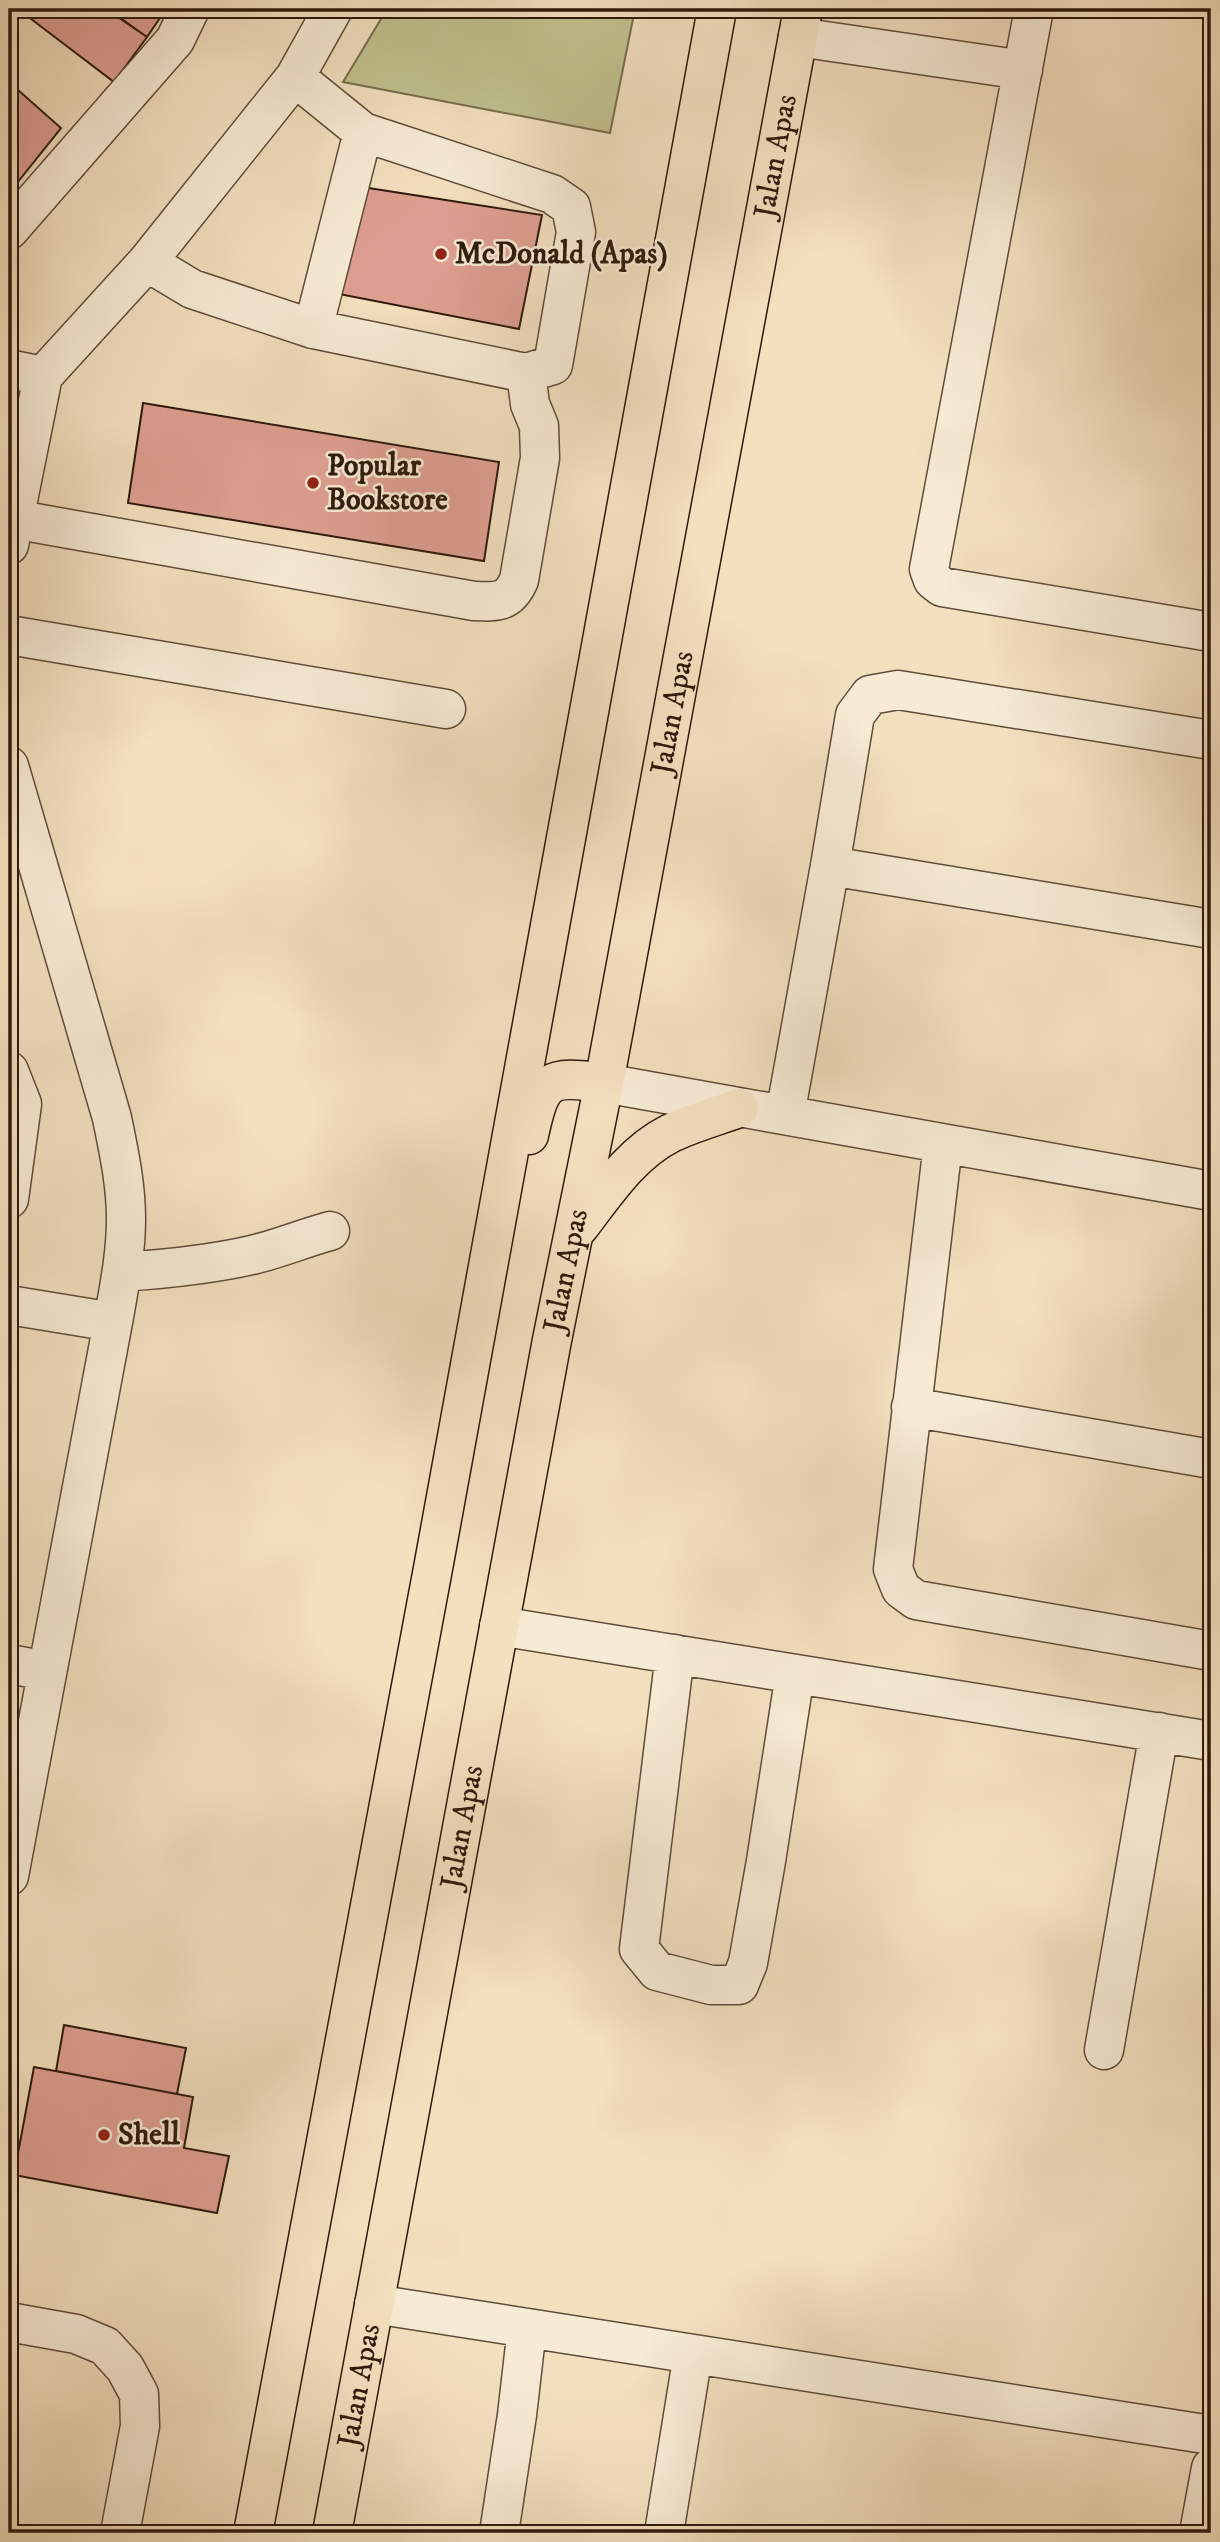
<svg xmlns="http://www.w3.org/2000/svg" width="1220" height="2542" viewBox="0 0 1220 2542" font-family="'IM FELL DW Pica',serif">
  <style>
    .green { fill: #c1c18e; stroke: #786e4d; stroke-width: 2 }
    .building { fill: #de9f92; stroke: #2e1a0c; stroke-width: 2 }
    .lines { fill: none; stroke-linecap: round; stroke-linejoin: round }
    .minor-casing { stroke: #5f4c39; stroke-width: 41 }
    .highway-casing { stroke: #2e1a0c; stroke-width: 41 }
    .minor { stroke: #f7ebd5; stroke-width: 38 }
    .highway { stroke: #f3e0bf; stroke-width: 38 }
    .poi-dot { fill: #8f2418; stroke: #f7ebd5; stroke-width: 2.5 }
    .labels { text-anchor: middle; dominant-baseline: central; stroke-width: 5; stroke-linejoin: round; paint-order: stroke }
    .street-label { font-size: 30px; fill: #2e1a0c; stroke: #f7ebd5 }
    .poi-label { font-size: 30px; font-weight: bold; fill: #2e1a0c; stroke: #f7ebd5; text-anchor: start }
  </style>
  <rect width="100%" height="100%" fill="#f3e0bf"/>
  <filter id="stains"><feTurbulence type="fractalNoise" baseFrequency=".00286" numOctaves="4"/><feColorMatrix values="0 0 0 0 .2 0 0 0 0 .09 0 0 0 0 .02 0 0 0 .5 -.17"/></filter>
  <radialGradient id="worn" r=".72"><stop offset=".6" stop-color="#630" stop-opacity="0"/><stop offset="1" stop-color="#630" stop-opacity=".3"/></radialGradient>
  <path class="green" d="M387,9H635L610,133L343,82Z"/>
  <path class="building" d="M18,9H106L147,37L114,82Z
    M108,9H166L147,37Z
    M9,82L61,128L9,193Z
    M362,187L542,215L519,329L339,294Z
    M143,403L499,462L484,561L128,503Z
    M64,2025L186,2048L177,2094L56,2071Z
    M34,2067L193,2097L184,2148L229,2156L217,2213L14,2175Z"/>
  <g class="lines">
    <defs>
      <path id="minor" d="M1034,9L929,569L933,580L942,587L1211,632
        M798,37L1023,70
        M9,230L175,40L190,9
        M147,262L192,289L313,329L526,373L553,365L576,232L571,207L552,194L363,132L295,77
        M313,329L363,132
        M9,369L43,376
        M13,519L474,601C497,602 509,603 519,580L540,458L539,426L530,404L526,373
        M9,545L43,376L147,262L295,77L333,9
        M9,635L446,709
        M9,766L112,1118C119,1152 126,1185 126,1219C126,1254 119,1288 113,1322L9,1876
        M830,866L1211,929
        M9,1071L22,1104L9,1199
        M604,1083L1211,1191
        M785,1115L830,866L855,715L870,695L898,690L1211,740
        M943,1144L893,1569L901,1589L916,1600L1211,1651
        M122,1272C166,1269 209,1265 252,1255C278,1249 304,1238 330,1231
        M9,1305L113,1322
        M911,1407L1211,1459
        M499,1626L1211,1741
        M675,1654L639,1949L657,1971L711,1985H739L748,1963L766,1861L795,1674
        M9,1664L47,1671
        M1104,2050L1159,1732
        M374,2304L1211,2435
        M9,2322L76,2334L105,2346L125,2368L139,2394L140,2426L120,2533
        M499,2533L517,2415L527,2328
        M664,2533L693,2354
        M1199,2533L1211,2468"/>
      <g id="highway">
        <path d="M529,1135C541,1078 548,1075 604,1083"/>
        <path d="M579,1227C606,1192 631,1153 671,1133C692,1123 717,1116 739,1108"/>
        <path d="M253,2533L434,1563L717,9"/>
        <path id="s1" d="M332,2533L552,1340L604,1083L803,9"/>
      </g>
    </defs>
    <use href="#minor" class="minor-casing"/>
    <use href="#highway" class="highway-casing"/>
    <use href="#minor" class="minor"/>
    <use href="#highway" class="highway"/>
  </g>
  <g class="poi-dot">
    <circle cx="441" cy="254" r="7"/>
    <circle cx="313" cy="483" r="7"/>
    <circle cx="104" cy="2135" r="7"/>
  </g>
  <g class="labels">
    <g class="street-label">
      <text stroke="none"><textPath href="#s1" startOffset="2418">Jalan Apas</textPath></text>
      <text stroke="none"><textPath href="#s1" startOffset="1852">Jalan Apas</textPath></text>
      <text stroke="none"><textPath href="#s1" startOffset="1284">Jalan Apas</textPath></text>
      <text stroke="none"><textPath href="#s1" startOffset="718">Jalan Apas</textPath></text>
      <text stroke="none"><textPath href="#s1" startOffset="150">Jalan Apas</textPath></text>
    </g>
    <g class="poi-label">
      <text x="455" y="254">McDonald (Apas)</text>
      <text x="327" y="466">Popular<tspan x="327" dy="34">Bookstore</tspan></text>
      <text x="118" y="2135">Shell</text>
    </g>
  </g>
  <rect width="1220" height="2542" fill="none" stroke="#f3e0bf" stroke-width="35"/>
  <rect x="10" y="10" width="1199" height="2521" fill="none" stroke="#2e1a0c" stroke-width="3.5"/>
  <rect x="18" y="18" width="1185" height="2507" fill="none" stroke="#2e1a0c" stroke-width="2"/>
  <rect width="100%" height="100%" filter="url(#stains)"/>
  <rect width="100%" height="100%" fill="url(#worn)"/>
</svg>
